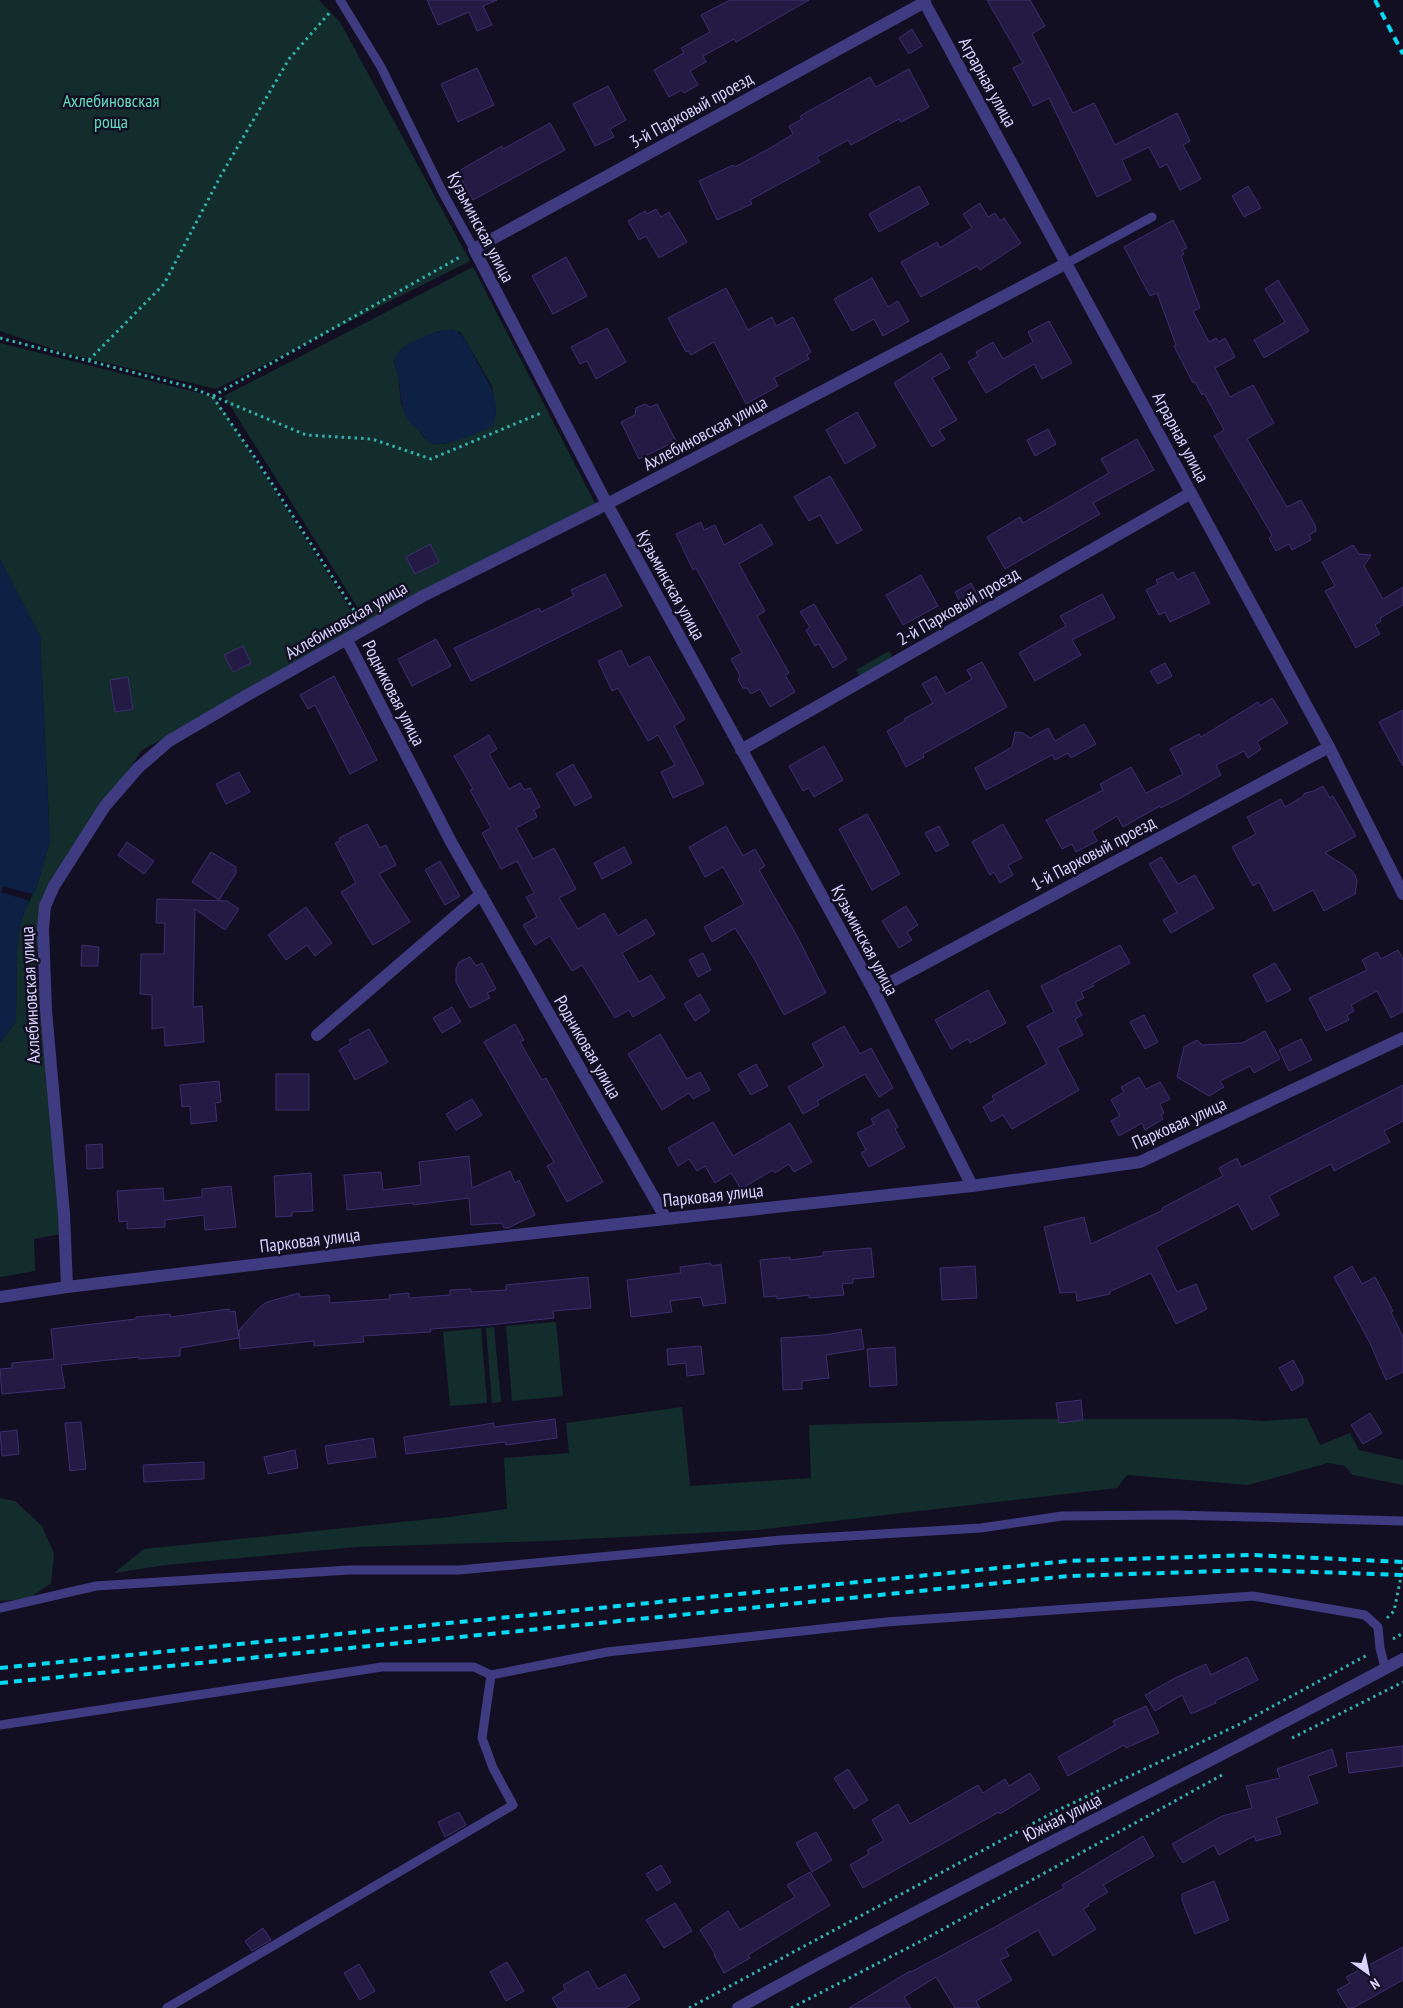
<svg xmlns="http://www.w3.org/2000/svg" width="1403" height="2008" font-family="'PT Sans Narrow',sans-serif">
  <style>
    .green { fill: #122d2c; fill-rule: evenodd }
    .water { fill: #0d2144 }
    .pier { fill: #130f23 }
    .building { fill: #241b44; stroke: #3c2e6f }
    .lines { fill: none; stroke-linecap: round; stroke-linejoin: round }
    .path { stroke: #32b2ac; stroke-width: 3; stroke-dasharray: 2.5 4; stroke-linecap: butt }
    .service { stroke: #3f3b81; stroke-width: 9 }
    .minor { stroke: #3f3b81; stroke-width: 12 }
    .tertiary { stroke: #3f3b81; stroke-width: 12 }
    .rail { stroke: #07daf5; stroke-width: 4; stroke-dasharray: 8 6; stroke-linecap: butt }
    .labels { text-anchor: middle; dominant-baseline: central; stroke-width: 5; stroke-linejoin: round; paint-order: stroke }
    .street-label { font-size: 18px; fill: #d8d2fe; stroke: #130f23 }
    .park-label { font-size: 18px; fill: #60dcbf; stroke: #130f23 }
  </style>
  <rect width="100%" height="100%" fill="#130f23"/>
  <!-- green -->
  <g class="green">
    <polygon points="0,0 319,0 340,22 470,261 216,389 61,352 0,331"/>
    <path d="M473 267 598 509 370 627 224 396ZM439 331 460 332 463 336 492 386 496 412 493 426 469 436 444 444 425 439 401 404 398 374 394 362 401 349ZM430 545 439 562 415 574 406 557Z"/>
    <path d="M0 343 215 397 364 631 142 750 57 875 38 939 35 981 44 993 61 1234 34 1239 35 1271 0 1277V1043L16 1021 17 951 20 926 25 910 36 889 50 841 40 636 0 559ZM242 646 251 663 233 672 225 656ZM110 680 133 709 115 712Z"/>
    <polygon points="889,651 892,656 889,660 860,676 856,670"/>
    <polygon points="556,1322 563,1396 512,1401 506,1326"/>
    <polygon points="494,1327 501,1402 492,1403 486,1328"/>
    <polygon points="481,1328 487,1403 450,1406 443,1332"/>
    <polygon points="682,1407 690,1486 811,1478 809,1425 1033,1419 1233,1419 1263,1421 1307,1418 1320,1445 1350,1433 1359,1450 1403,1460 1403,1485 1353,1475 1345,1466 1328,1463 1248,1485 1127,1475 1117,1488 757,1530 545,1541 356,1547 166,1565 114,1573 144,1549 449,1517 507,1509 504,1458 569,1453 566,1423"/>
    <polygon points="0,1498 15,1501 42,1526 54,1554 51,1583 28,1599 0,1601"/>
  </g>
  <!-- water -->
  <g class="water">
    <path d="M452 329C465 335 468 344 474 356 486 380 503 397 493 426 473 435 454 443 433 445 427 441 424 437 420 431 417 428 414 427 411 424 399 411 402 392 398 376 397 368 392 361 397 354 405 341 437 331 452 329Z"/>
    <polygon points="0,559 40,636 50,841 36,889 25,910 20,926 17,951 16,1021 0,1043"/>
  </g>
  <!-- pier -->
  <polygon class="pier" points="3,886 32,894 30,901 1,892"/>
  <!-- building -->
  <g class="building">
    <polygon points="427,0 497,0 483,6 492,25 477,31 469,12 438,25"/>
    <polygon points="730,0 809,0 736,42 734,39 703,56 706,62 690,71 698,85 684,93 682,90 669,97 654,70 684,53 681,48 710,32 701,15"/>
    <polygon points="987,0 1030,0 1045,26 1032,34 1073,113 1094,103 1115,145 1177,113 1190,141 1183,145 1201,179 1180,190 1167,164 1160,168 1149,147 1122,160 1131,180 1097,197 1049,98 1033,106 1013,68 1023,63"/>
    <polygon points="912,29 922,46 909,54 899,38"/>
    <polygon points="477,68 494,105 458,122 441,84"/>
    <polygon points="909,69 929,107 901,122 899,119 851,145 848,140 817,157 820,162 750,200 752,204 717,220 699,181 733,165 735,167 772,147 793,134 789,126 802,119 800,116 870,77 876,87"/>
    <polygon points="608,86 626,120 610,129 614,137 595,146 573,104"/>
    <polygon points="550,123 565,150 473,200 457,172 502,146 503,149"/>
    <polygon points="919,186 929,204 879,232 869,214"/>
    <polygon points="1248,186 1261,208 1244,217 1232,196"/>
    <polygon points="980,203 988,217 995,213 1000,221 1004,218 1021,243 980,270 977,266 921,297 901,262 937,242 940,248 972,228 963,214"/>
    <polygon points="656,209 661,217 669,212 687,242 659,258 646,236 639,240 628,221 645,211 647,214"/>
    <polygon points="1173,220 1187,248 1182,250 1184,254 1181,256 1200,308 1193,311 1209,342 1216,338 1219,342 1225,338 1235,357 1215,368 1230,397 1253,385 1274,423 1247,439 1287,507 1301,500 1315,525 1316,531 1309,535 1311,540 1292,550 1289,544 1276,551 1269,538 1272,535 1214,436 1224,430 1204,393 1202,395 1195,382 1193,383 1174,346 1176,345 1157,293 1150,296 1124,247"/>
    <polygon points="566,257 587,296 553,314 532,276"/>
    <polygon points="872,278 888,307 898,301 909,321 883,336 874,319 852,331 834,299"/>
    <polygon points="1278,280 1309,331 1264,358 1254,340 1285,322 1265,289"/>
    <polygon points="726,288 748,330 772,317 776,326 793,317 811,352 807,355 809,359 774,378 778,386 746,404 714,342 691,355 688,351 686,352 668,318"/>
    <polygon points="1049,321 1072,363 1042,379 1034,364 986,393 968,362 978,356 976,352 993,342 1003,359 1033,342 1028,332"/>
    <polygon points="607,328 626,362 596,379 587,361 580,364 571,347"/>
    <polygon points="941,353 950,368 932,378 957,420 939,430 945,439 932,447 894,383"/>
    <polygon points="645,404 650,407 657,404 676,441 639,459 621,422 635,415 636,408"/>
    <polygon points="857,412 876,446 845,464 826,430"/>
    <polygon points="1048,429 1056,444 1035,456 1027,440"/>
    <polygon points="1137,439 1154,470 1093,503 1100,514 1005,569 987,537 1020,517 1023,523 1109,473 1101,459"/>
    <polygon points="830,476 862,530 837,544 820,515 809,521 794,497"/>
    <polygon points="701,522 704,530 715,525 724,545 761,524 773,544 739,564 765,611 757,616 789,673 785,675 795,692 770,707 760,689 751,694 747,688 743,688 738,680 740,676 731,659 742,653 696,568 693,570 676,534"/>
    <polygon points="430,544 439,562 415,574 406,557"/>
    <polygon points="1353,545 1359,554 1371,555 1364,566 1383,599 1403,587 1403,605 1380,618 1381,621 1375,625 1380,634 1356,648 1325,591 1335,586 1322,562"/>
    <polygon points="1173,572 1177,580 1194,572 1210,603 1170,622 1165,612 1159,615 1146,590 1158,584 1156,580"/>
    <polygon points="605,574 622,606 471,681 454,648 539,608 541,612 574,596 571,590"/>
    <polygon points="921,575 938,606 903,625 886,595"/>
    <polygon points="971,583 981,602 965,611 955,592"/>
    <polygon points="1102,594 1115,618 1072,640 1081,655 1035,681 1019,653 1066,626 1060,616"/>
    <polygon points="814,604 847,659 833,668 819,644 815,646 806,630 810,627 800,612"/>
    <polygon points="436,639 451,666 412,686 398,659"/>
    <polygon points="243,646 251,663 233,672 224,655"/>
    <polygon points="621,650 629,667 649,656 685,719 674,726 704,784 673,798 661,772 675,765 658,735 648,741 618,688 612,691 598,661"/>
    <polygon points="982,662 1007,707 923,754 924,757 906,767 887,731 905,721 904,719 933,703 922,684 936,676 946,694 972,679 967,670"/>
    <polygon points="1165,663 1172,676 1158,684 1150,671"/>
    <polygon points="334,676 377,760 350,774 315,705 308,709 300,695"/>
    <polygon points="128,677 133,709 115,712 110,680"/>
    <polygon points="1272,698 1288,723 1257,742 1261,749 1248,758 1244,751 1216,765 1221,775 1186,795 1161,808 1160,806 1123,827 1117,816 1092,831 1097,841 1076,852 1072,844 1062,849 1046,820 1103,790 1100,784 1131,767 1146,793 1183,774 1170,749 1199,734 1201,737 1258,702 1260,706"/>
    <polygon points="1403,710 1403,766 1379,722"/>
    <polygon points="1084,724 1096,744 1071,758 1068,753 1055,760 1052,755 986,790 975,768 1012,747 1015,732 1023,733 1030,738 1048,728 1055,741"/>
    <polygon points="489,735 497,749 489,754 509,789 520,783 524,790 530,788 540,807 534,810 537,817 516,828 533,859 554,848 576,889 559,898 578,929 604,913 618,936 646,919 655,934 622,953 639,982 651,975 665,998 633,1017 629,1010 615,1018 582,965 572,971 550,936 535,945 523,925 537,917 526,897 534,893 517,861 501,869 482,833 491,828 470,790 473,789 454,756"/>
    <polygon points="824,746 843,780 814,797 809,788 803,791 789,766"/>
    <polygon points="573,764 592,797 575,806 556,774"/>
    <polygon points="239,772 250,792 226,804 216,784"/>
    <polygon points="1323,786 1330,798 1333,796 1356,836 1325,853 1351,870 1355,875 1357,881 1355,894 1324,911 1313,890 1274,911 1259,882 1253,886 1232,847 1256,834 1247,817 1281,799 1285,807 1302,797 1305,793 1314,791"/>
    <polygon points="867,814 900,874 872,890 839,829"/>
    <polygon points="367,824 380,848 386,845 396,865 379,874 410,922 373,945 341,892 356,883 335,843 340,841 339,838"/>
    <polygon points="1003,824 1022,858 1008,865 1013,875 1000,883 994,872 990,875 972,842"/>
    <polygon points="726,826 743,856 755,849 765,866 759,870 797,936 826,993 784,1015 755,960 735,928 712,942 704,927 744,904 723,867 705,877 689,847"/>
    <polygon points="939,826 949,845 936,852 925,833"/>
    <polygon points="127,842 154,861 144,874 118,855"/>
    <polygon points="624,847 632,863 602,879 594,863"/>
    <polygon points="211,852 236,867 236,873 219,900 192,882"/>
    <polygon points="1161,857 1178,884 1195,875 1214,908 1171,933 1163,920 1177,912 1149,864"/>
    <polygon points="440,861 460,896 445,905 425,870"/>
    <polygon points="157,899 227,901 239,909 225,930 195,909 193,1007 202,1006 204,1042 165,1046 164,1027 152,1029 152,995 140,994 141,954 164,954 165,923 156,923"/>
    <polygon points="906,906 918,925 907,932 912,940 899,948 882,921"/>
    <polygon points="306,907 332,943 315,956 307,945 286,960 268,935"/>
    <polygon points="82,945 99,947 98,966 81,966"/>
    <polygon points="1120,945 1130,963 1092,984 1094,986 1081,992 1084,998 1075,1002 1082,1015 1075,1019 1083,1035 1057,1048 1079,1090 1012,1129 1003,1115 991,1122 983,1107 994,1100 992,1096 1047,1064 1027,1026 1054,1012 1041,986"/>
    <polygon points="1398,950 1403,959 1403,1011 1391,1018 1377,991 1351,1005 1354,1011 1347,1015 1349,1020 1326,1031 1309,998 1367,970 1362,960 1377,952 1381,959"/>
    <polygon points="703,953 711,970 698,977 689,960"/>
    <polygon points="470,957 476,966 482,963 496,989 487,993 490,998 470,1008 456,982 456,969 459,962"/>
    <polygon points="1275,963 1291,990 1267,1002 1253,975"/>
    <polygon points="988,990 1006,1023 970,1043 968,1039 951,1049 935,1020"/>
    <polygon points="700,994 710,1011 695,1021 684,1004"/>
    <polygon points="452,1007 461,1022 442,1033 433,1018"/>
    <polygon points="1144,1015 1158,1042 1145,1049 1130,1022"/>
    <polygon points="515,1024 524,1040 520,1042 542,1080 546,1078 603,1182 567,1202 547,1166 554,1162 484,1042"/>
    <polygon points="844,1026 860,1054 871,1048 893,1088 879,1097 865,1074 817,1101 819,1105 803,1114 788,1087 824,1066 812,1044"/>
    <polygon points="369,1029 388,1062 355,1080 339,1050 351,1043 349,1040"/>
    <polygon points="1265,1031 1280,1059 1254,1073 1250,1066 1220,1081 1224,1087 1209,1096 1177,1077 1184,1047 1197,1040 1202,1045 1242,1043"/>
    <polygon points="660,1034 687,1079 700,1072 710,1090 693,1099 689,1093 662,1110 628,1054"/>
    <polygon points="1301,1039 1312,1060 1289,1071 1279,1050"/>
    <polygon points="756,1064 768,1086 751,1095 738,1074"/>
    <rect x="276" y="1074" width="33" height="36"/>
    <polygon points="1139,1077 1146,1089 1160,1082 1170,1099 1160,1104 1164,1113 1161,1115 1163,1119 1145,1130 1142,1123 1119,1136 1111,1121 1120,1116 1111,1100 1124,1092 1121,1087"/>
    <polygon points="219,1081 221,1102 215,1103 217,1121 191,1124 190,1106 182,1107 180,1085"/>
    <polygon points="1403,1085 1403,1121 1384,1131 1390,1142 1334,1171 1331,1164 1269,1196 1279,1215 1252,1230 1238,1204 1156,1247 1177,1292 1196,1284 1207,1309 1176,1324 1151,1273 1109,1292 1110,1294 1077,1301 1076,1292 1060,1293 1044,1227 1084,1217 1091,1244 1163,1210 1162,1208 1223,1176 1219,1168 1237,1158 1241,1167 1252,1162"/>
    <polygon points="472,1099 482,1115 456,1130 446,1114"/>
    <polygon points="888,1109 898,1127 895,1129 905,1147 869,1167 861,1153 866,1150 857,1133 874,1124 871,1119"/>
    <polygon points="713,1122 733,1156 790,1123 812,1162 794,1172 789,1164 775,1173 773,1170 741,1189 731,1173 715,1183 705,1166 697,1171 689,1159 678,1166 668,1148"/>
    <polygon points="102,1144 103,1168 87,1169 86,1145"/>
    <polygon points="469,1156 472,1188 510,1171 515,1183 519,1180 535,1215 508,1228 504,1228 502,1223 471,1225 469,1198 413,1205 413,1203 347,1210 344,1175 381,1172 383,1190 421,1185 419,1162"/>
    <polygon points="311,1173 313,1211 292,1212 292,1216 276,1217 274,1176"/>
    <polygon points="231,1186 236,1227 205,1230 204,1215 165,1220 165,1227 127,1229 127,1221 119,1222 117,1191 163,1188 164,1201 202,1197 202,1189"/>
    <polygon points="871,1248 874,1277 853,1279 853,1283 842,1284 844,1295 809,1298 809,1295 777,1299 777,1296 764,1297 760,1260 790,1257 790,1260 823,1256 823,1252"/>
    <polygon points="710,1263 713,1266 721,1264 726,1303 703,1306 701,1297 670,1301 672,1312 631,1317 627,1280 681,1273 680,1267"/>
    <polygon points="975,1266 977,1298 942,1300 940,1268"/>
    <polygon points="1352,1266 1362,1284 1375,1277 1393,1311 1391,1312 1403,1337 1403,1372 1386,1380 1370,1343 1334,1277"/>
    <polygon points="588,1277 591,1308 553,1311 554,1318 489,1325 430,1329 431,1332 363,1336 364,1342 314,1346 314,1341 240,1349 239,1330 261,1306 267,1302 299,1293 300,1297 329,1295 330,1303 390,1299 389,1295 409,1293 409,1298 450,1295 450,1290 471,1289 471,1292 506,1290 506,1285"/>
    <polygon points="229,1309 230,1312 235,1311 239,1338 180,1348 180,1356 139,1359 139,1357 61,1365 65,1388 2,1394 0,1369 12,1368 12,1363 54,1359 51,1329 136,1319 136,1317 170,1314 170,1317"/>
    <polygon points="861,1329 864,1349 826,1355 829,1378 802,1381 802,1389 783,1390 781,1338 824,1335"/>
    <polygon points="701,1346 704,1374 687,1376 686,1363 668,1365 667,1349"/>
    <polygon points="895,1347 897,1385 870,1387 867,1349"/>
    <polygon points="1293,1360 1303,1378 1303,1384 1292,1391 1279,1368"/>
    <polygon points="1081,1400 1083,1420 1059,1423 1056,1403"/>
    <polygon points="1370,1413 1382,1433 1363,1444 1351,1425"/>
    <polygon points="555,1419 557,1438 506,1445 505,1442 406,1454 404,1437 494,1423 494,1427"/>
    <polygon points="81,1422 86,1469 70,1471 65,1423"/>
    <polygon points="17,1430 19,1454 2,1456 0,1432"/>
    <polygon points="373,1438 376,1457 328,1464 325,1446"/>
    <polygon points="295,1450 298,1468 268,1474 264,1457"/>
    <polygon points="204,1462 204,1479 144,1482 143,1465"/>
    <polygon points="1247,1657 1258,1680 1215,1701 1216,1703 1191,1714 1182,1695 1155,1711 1145,1695 1175,1678 1206,1664 1211,1675"/>
    <polygon points="1146,1706 1159,1733 1126,1748 1124,1745 1068,1776 1058,1757 1115,1725 1113,1721"/>
    <polygon points="1403,1746 1403,1766 1349,1773 1346,1753"/>
    <polygon points="1332,1749 1337,1766 1308,1776 1318,1803 1276,1818 1281,1834 1256,1841 1254,1836 1219,1855 1214,1845 1183,1863 1172,1844 1222,1816 1252,1808 1246,1786 1280,1778 1277,1769"/>
    <polygon points="848,1769 868,1800 854,1809 834,1778"/>
    <polygon points="1030,1773 1040,1789 1000,1814 999,1812 863,1888 850,1865 869,1854 867,1850 884,1841 872,1820 898,1804 910,1824 978,1785 983,1793 1005,1779 1009,1786"/>
    <polygon points="459,1812 466,1825 445,1837 438,1822"/>
    <polygon points="816,1832 832,1860 812,1872 796,1843"/>
    <polygon points="1143,1836 1154,1856 1103,1885 1108,1892 1088,1904 1089,1906 1083,1909 1096,1929 1053,1956 1038,1930 1005,1949 1009,1956 1000,1960 1012,1980 976,2001 980,2008 955,2008 936,1977 904,1997 911,2008 849,2008 910,1971 911,1972 993,1928 1064,1888 1062,1885"/>
    <polygon points="661,1865 671,1882 657,1891 646,1874"/>
    <polygon points="810,1872 830,1905 748,1955 750,1958 724,1973 714,1955 715,1954 700,1930 728,1911 740,1930 795,1897 787,1885"/>
    <polygon points="1214,1881 1229,1920 1195,1934 1182,1900 1182,1894"/>
    <polygon points="675,1903 692,1931 664,1948 646,1920"/>
    <polygon points="263,1928 271,1940 252,1951 245,1941"/>
    <polygon points="1403,1947 1403,1980 1353,2008 1348,2008 1337,1990 1350,1983 1346,1977"/>
    <polygon points="507,1962 524,1991 506,2001 490,1972"/>
    <polygon points="359,1964 375,1991 360,2000 344,1973"/>
    <polygon points="588,1971 598,1989 625,1974 640,1999 625,2008 558,2008 552,1998 565,1990 563,1985"/>
  </g>
  <g class="lines">
    <!-- path -->
    <g class="path">
      <polyline points="0,338 190,387 212,396 256,459 357,615"/>
      <polyline points="89,360 164,284 220,177 289,59 331,11"/>
      <polyline points="213,396 306,435 372,439 431,459 541,413"/>
      <polyline points="213,396 460,257"/>
      <polyline points="1387,1618 1394,1611 1403,1567"/>
      <polyline points="1393,1639 1403,1633"/>
      <polyline points="1292,1738 1403,1682"/>
      <polyline points="689,2008 1058,1810 1242,1723 1369,1654"/>
      <polyline points="791,2008 925,1939 1222,1775"/>
    </g>
    <!-- service -->
    <g class="service">
      <polyline points="340,0 381,67 442,191 474,249"/>
      <polyline points="1067,263 1152,217"/>
      <polyline points="0,1608 96,1586 349,1570 459,1570 782,1540 981,1528 1062,1516 1172,1515 1403,1521"/>
      <polyline points="0,1725 382,1667 474,1667 491,1675"/>
      <polyline points="167,2008 513,1805 493,1768 482,1738 491,1675 607,1652 886,1622 1253,1596 1365,1615 1378,1627 1380,1648 1385,1668"/>
    </g>
    <!-- minor -->
    <g class="minor">
      <polyline points="923,0 1329,747 1403,894"/>
      <polyline points="925,2 474,249 607,504 874,991 972,1186"/>
      <polyline points="347,640 451,842 665,1217"/>
      <polyline points="741,750 1191,493"/>
      <polyline points="874,991 1329,747"/>
      <polyline points="317,1035 481,894"/>
      <polyline points="67,1287 64,1214 46,1010 43,929 45,906 54,886 105,806 138,768 169,741 244,697 423,596 607,504 1067,263"/>
      <polyline points="0,1297 67,1287 377,1250 972,1186 1140,1162 1403,1038"/>
    </g>
    <!-- tertiary -->
    <path class="tertiary" d="M738 2008C957 1886 1183 1778 1403 1659"/>
    <!-- rail -->
    <g class="rail">
      <polyline points="1375,0 1403,54"/>
      <polyline points="0,1668 1068,1561 1252,1555 1403,1562"/>
      <polyline points="0,1683 1069,1576 1255,1570 1403,1575"/>
    </g>
  </g>
  <g class="labels">
    <!-- street labels -->
    <g class="street-label">
      <text transform="translate(988 82) rotate(61)">Аграрная улица</text>
      <text transform="translate(691 110) rotate(-29)">3-й Парковый проезд</text>
      <text transform="translate(481 227) rotate(62)">Кузьминская улица</text>
      <text transform="translate(705 433) rotate(-28)">Ахлебиновская улица</text>
      <text transform="translate(1181 437) rotate(62)">Аграрная улица</text>
      <text transform="translate(671 585) rotate(61)">Кузьминская улица</text>
      <text transform="translate(958 606) rotate(-30)">2-й Парковый проезд</text>
      <text transform="translate(346 620) rotate(-30)">Ахлебиновская улица</text>
      <text transform="translate(394 693) rotate(63)">Родниковая улица</text>
      <text transform="translate(1093 853) rotate(-28)">1-й Парковый проезд</text>
      <text transform="translate(865 940) rotate(62)">Кузьминская улица</text>
      <text transform="translate(30 995) rotate(-93)">Ахлебиновская улица</text>
      <text transform="translate(588 1047) rotate(60)">Родниковая улица</text>
      <text transform="translate(1179 1123) rotate(-24)">Парковая улица</text>
      <text transform="translate(713 1195) rotate(-6)">Парковая улица</text>
      <text transform="translate(310 1240) rotate(-7)">Парковая улица</text>
      <text transform="translate(1062 1817) rotate(-27)">Южная улица</text>
    </g>
    <!-- park labels -->
    <g class="park-label">
      <text x="111" y="100">Ахлебиновская<tspan x="111" dy="21">роща</tspan></text>
    </g>
  </g>
  <!-- north arrow -->
  <g transform="translate(1368 1973) rotate(147)" stroke="#130f23" stroke-width="4" paint-order="stroke">
  <path d="M0-4L9 19L0 12L-9 19Z" fill="#d8d2fe"/>
  <text y="-8" font-size="14" font-weight="bold" text-anchor="middle" fill="#d8d2fe">N</text>
  </g>
</svg>
